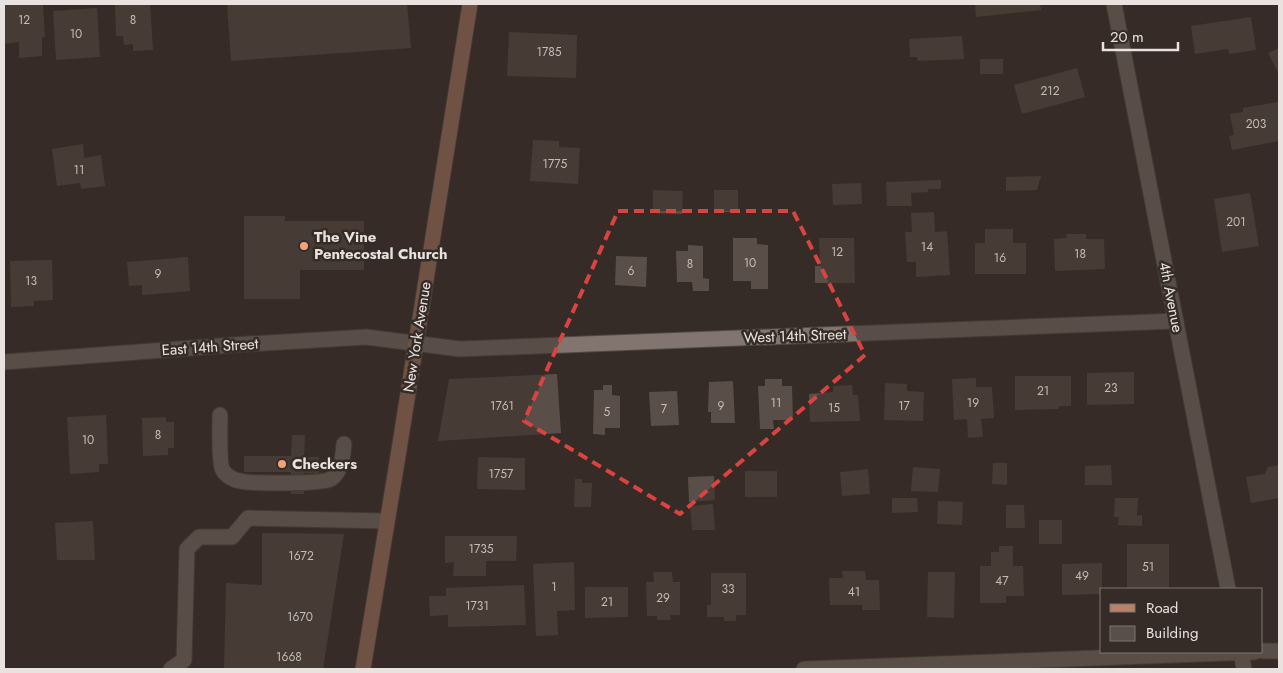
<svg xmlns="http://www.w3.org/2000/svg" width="1283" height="673" font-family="Jost,sans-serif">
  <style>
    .building { fill: #594e48 }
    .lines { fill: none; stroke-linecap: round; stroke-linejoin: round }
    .minor-casing { stroke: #524a45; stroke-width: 17 }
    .major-casing { stroke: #524a45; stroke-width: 17 }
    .minor { stroke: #827570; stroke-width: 15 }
    .major { stroke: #b78268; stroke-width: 15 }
    .marked { fill: none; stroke: #d94443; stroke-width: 4; stroke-dasharray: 10 6; stroke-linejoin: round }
    .poi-dot { fill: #f1a27b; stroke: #362c27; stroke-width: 2 }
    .labels { text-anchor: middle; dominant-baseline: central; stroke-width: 5; stroke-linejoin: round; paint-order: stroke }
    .number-label { font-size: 12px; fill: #c5bdb8 }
    .poi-label { font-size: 15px; font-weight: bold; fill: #e9e2de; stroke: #362c27; text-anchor: start }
    .street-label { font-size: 15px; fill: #e9e2de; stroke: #362c27 }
  </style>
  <rect width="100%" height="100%" fill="#362c27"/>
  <!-- building -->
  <g class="building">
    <polygon points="4,4 43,4 45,37 42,37 42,56 19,58 19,42 4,44"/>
    <polygon points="115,4 150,4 153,50 133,51 133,44 124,45 123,36 116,36"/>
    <polygon points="227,4 407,4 411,48 231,61"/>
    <polygon points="975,4 1040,4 1041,10 976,17"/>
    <polygon points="97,8 100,57 56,60 53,11"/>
    <polygon points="1251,17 1256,50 1229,54 1228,49 1195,54 1191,26"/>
    <polygon points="509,32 577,35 576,78 507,76"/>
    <polygon points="962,36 964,59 918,61 917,57 910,57 909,39"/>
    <polygon points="1279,48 1279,74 1268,53"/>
    <rect x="980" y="59" width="23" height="15"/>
    <polygon points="1077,68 1085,97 1022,114 1014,85"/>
    <polygon points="1278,102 1279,141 1232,150 1229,136 1234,135 1230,114 1243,112 1243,108"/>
    <polygon points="533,140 559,141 559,147 580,148 578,184 530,181"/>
    <polygon points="83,144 84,158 101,155 105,186 81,189 80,183 57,186 52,149"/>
    <polygon points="1041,176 1037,190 1006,191 1006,177"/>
    <polygon points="941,180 941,189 928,189 928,192 911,193 912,206 887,206 886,182"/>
    <polygon points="861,183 862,204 833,205 832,184"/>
    <polygon points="653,190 683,191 682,214 653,213"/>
    <rect x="714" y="190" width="24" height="22"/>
    <polygon points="1250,193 1259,246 1222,252 1214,199"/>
    <polygon points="934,212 935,232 947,231 950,275 916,277 916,262 907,262 905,232 912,232 911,213"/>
    <polygon points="244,216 285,216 285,221 364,221 364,270 300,270 300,299 244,299"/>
    <polygon points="985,229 1013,229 1013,243 1026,243 1026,274 975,274 975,243 985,243"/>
    <polygon points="1066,234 1086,234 1086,239 1104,239 1105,269 1055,271 1054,239 1067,238"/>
    <polygon points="733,238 757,238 757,244 768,245 768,289 751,289 751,281 733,281"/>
    <polygon points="819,238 854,238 855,283 815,283 815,266 820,266"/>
    <polygon points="688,245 703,246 703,278 709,279 709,291 693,291 692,282 677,282 676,251 688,251"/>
    <polygon points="616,256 647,257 646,287 615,285"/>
    <polygon points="188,257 190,291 142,295 142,285 129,286 127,262"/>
    <polygon points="52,260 53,300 34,301 34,306 11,307 10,261"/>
    <polygon points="1134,372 1134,404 1087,405 1087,373"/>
    <polygon points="557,374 561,433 438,441 449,379"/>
    <polygon points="1015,376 1071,376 1071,406 1059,406 1059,409 1015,410"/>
    <polygon points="976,378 976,387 992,387 994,418 981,419 983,437 968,438 967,419 954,420 952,379"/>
    <polygon points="765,379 782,379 782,386 792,386 793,420 773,420 774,429 760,429 758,386 765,386"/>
    <polygon points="733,381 735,423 711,423 711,412 708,412 709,382"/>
    <polygon points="885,383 907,384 907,391 924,392 923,421 884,420"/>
    <polygon points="603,385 612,385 612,395 620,396 620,428 605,428 605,435 593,434 594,390 603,390"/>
    <polygon points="852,385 853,395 858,395 860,421 810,422 809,394 833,392 833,386"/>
    <polygon points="677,391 679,425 651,426 649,392"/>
    <polygon points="106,415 108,464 99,464 99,472 70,474 67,417"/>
    <polygon points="166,417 166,422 174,422 174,448 168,448 168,455 143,456 142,418"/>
    <polygon points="292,435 305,435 304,457 319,457 319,473 304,473 304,494 291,494 291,472 244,472 244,456 291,456"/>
    <polygon points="478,457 525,458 525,490 477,489"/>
    <polygon points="993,463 1007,463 1007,485 992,484"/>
    <polygon points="1111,465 1112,485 1085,485 1085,466"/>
    <polygon points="1279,465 1279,498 1251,503 1246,477 1265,474 1268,467"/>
    <polygon points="913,467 940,469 938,492 911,491"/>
    <polygon points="868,469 870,494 842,496 840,472"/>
    <rect x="745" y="471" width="32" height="26"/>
    <polygon points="714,476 715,500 689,502 688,477"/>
    <polygon points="575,479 582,479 582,483 592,483 591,507 574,507"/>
    <polygon points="892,498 917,498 918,512 892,513"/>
    <polygon points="1115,498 1138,498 1137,516 1142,515 1142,526 1118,525 1119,517 1114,517"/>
    <polygon points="938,501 963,502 962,525 937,524"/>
    <polygon points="713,504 715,530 692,530 690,506"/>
    <polygon points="1006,505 1024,505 1025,528 1006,528"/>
    <rect x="1039" y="520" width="23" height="24"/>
    <polygon points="93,521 95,560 57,560 55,523"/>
    <polygon points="262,533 344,534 323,669 224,669 226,583 262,585"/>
    <polygon points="445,536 517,536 516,561 486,561 486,576 453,576 454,562 445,563"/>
    <rect x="1127" y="544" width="42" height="45"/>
    <polygon points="999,546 1013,546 1013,566 1023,566 1024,596 1006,596 1006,603 980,603 980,566 991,566 991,552 999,552"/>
    <polygon points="574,562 575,610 557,611 558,635 536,636 533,564"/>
    <polygon points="1102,563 1102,594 1062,595 1062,564"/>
    <polygon points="842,571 865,571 866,580 879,580 880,610 862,610 862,605 830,605 829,578 843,578"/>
    <polygon points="653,572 672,572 673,582 680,582 680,615 670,615 671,620 657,620 657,616 647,616 646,582 654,582"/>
    <polygon points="928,572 955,572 954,618 927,617"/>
    <polygon points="711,573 746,573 746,615 736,615 736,621 724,621 724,617 707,617 707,605 711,605"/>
    <polygon points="524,585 526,625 448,627 448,615 430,616 429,596 446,596 446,588"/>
    <polygon points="585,587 628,587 628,617 585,618"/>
  </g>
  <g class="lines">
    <defs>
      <g id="minor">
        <polyline points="1114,4 1228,589"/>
        <polyline points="4,362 232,345 366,337 460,349 1176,321"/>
        <path d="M220 415C220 425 219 461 222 468 224 475 233 480 240 481 252 484 323 484 331 479 342 471 343 455 344 444"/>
        <polyline points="1262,651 1279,651"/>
        <polyline points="1241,652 1244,669"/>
        <polyline points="171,669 184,660 187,549 199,537 232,537 248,518 387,521"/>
        <polyline points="804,669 1255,652"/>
      </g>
      <polyline id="major" points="363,669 399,450 470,4"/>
    </defs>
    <!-- minor casing -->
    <use href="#minor" class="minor-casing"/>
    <!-- major casing -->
    <use href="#major" class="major-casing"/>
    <!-- minor -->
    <use href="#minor" class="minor"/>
    <!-- major -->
    <use href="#major" class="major"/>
  </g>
  <!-- marked area -->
  <path d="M0 0H1283V673H0ZM618 211H793L865 355 680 514 524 421Z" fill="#362c27" fill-opacity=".55" fill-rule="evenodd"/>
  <path class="marked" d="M618 211H793L865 355 680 514 524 421Z"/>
  <!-- markers -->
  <g class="poi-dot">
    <circle cx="304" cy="246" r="5"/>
    <circle cx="282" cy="464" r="5"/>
  </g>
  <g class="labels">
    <!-- number labels -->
    <g class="number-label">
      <text x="24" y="20">12</text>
      <text x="133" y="20">8</text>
      <text x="76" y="34">10</text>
      <text x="549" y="52">1785</text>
      <text x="1050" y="91">212</text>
      <text x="1256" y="124">203</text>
      <text x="555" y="164">1775</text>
      <text x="79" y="170">11</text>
      <text x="1236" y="222">201</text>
      <text x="927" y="247">14</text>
      <text x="837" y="252">12</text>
      <text x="1080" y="254">18</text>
      <text x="1000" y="258">16</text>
      <text x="750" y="263">10</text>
      <text x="690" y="264">8</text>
      <text x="631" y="271">6</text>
      <text x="158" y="274">9</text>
      <text x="31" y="281">13</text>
      <text x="1111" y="388">23</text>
      <text x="1043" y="391">21</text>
      <text x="776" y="403">11</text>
      <text x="973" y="403">19</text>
      <text x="502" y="406">1761</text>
      <text x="721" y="406">9</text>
      <text x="904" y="406">17</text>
      <text x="834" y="408">15</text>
      <text x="664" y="409">7</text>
      <text x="607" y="412">5</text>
      <text x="158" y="435">8</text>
      <text x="88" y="440">10</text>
      <text x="501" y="474">1757</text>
      <text x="481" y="549">1735</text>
      <text x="301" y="556">1672</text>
      <text x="1148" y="567">51</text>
      <text x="1082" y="576">49</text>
      <text x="1002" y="581">47</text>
      <text x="554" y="587">1</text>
      <text x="728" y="589">33</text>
      <text x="854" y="592">41</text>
      <text x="663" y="598">29</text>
      <text x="607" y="602">21</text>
      <text x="477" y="606">1731</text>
      <text x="300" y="617">1670</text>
      <text x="289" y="657">1668</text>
    </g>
    <!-- poi labels -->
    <g class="poi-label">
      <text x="314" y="237">The Vine<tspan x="314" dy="17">Pentecostal Church</tspan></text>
      <text x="292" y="464">Checkers</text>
    </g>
    <!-- street labels -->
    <g class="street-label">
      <text transform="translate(1171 297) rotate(79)">4th Avenue</text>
      <text transform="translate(795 336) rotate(-2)">West 14th Street</text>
      <text transform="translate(417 337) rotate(-81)">New York Avenue</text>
      <text transform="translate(210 347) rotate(-4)">East 14th Street</text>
    </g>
  </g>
  <!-- border -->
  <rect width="1283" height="673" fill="none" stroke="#e9e2de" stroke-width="10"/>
  <!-- legend -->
  <rect x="1100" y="588" width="162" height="65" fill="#362c27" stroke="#7e7570"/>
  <rect x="1110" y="604" width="25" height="8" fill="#b78268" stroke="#7e7570"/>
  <text x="1146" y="613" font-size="15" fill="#e9e2de">Road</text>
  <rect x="1110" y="626" width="25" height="15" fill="#594e48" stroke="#7e7570"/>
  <text x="1146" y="638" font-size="15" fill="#e9e2de">Building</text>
  <!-- scale -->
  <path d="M1103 42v8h75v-8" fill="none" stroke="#e9e2de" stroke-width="2.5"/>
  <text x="1110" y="42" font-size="15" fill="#e9e2de" stroke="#362c27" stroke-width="4" paint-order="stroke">20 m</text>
</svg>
